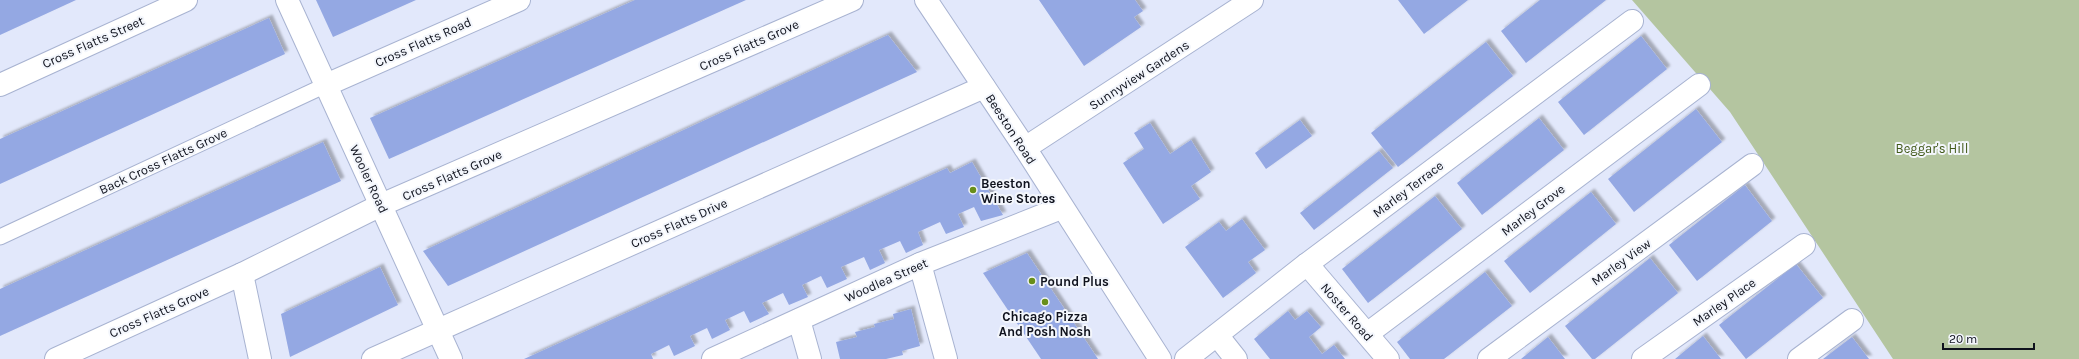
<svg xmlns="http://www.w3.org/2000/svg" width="2079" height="359" font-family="Karla,sans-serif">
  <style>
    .green { fill: #b4c5a0 }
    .building { fill: #94a8e3; filter: url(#shadow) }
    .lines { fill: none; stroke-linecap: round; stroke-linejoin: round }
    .service-casing { stroke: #a8b3d1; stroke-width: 17 }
    .minor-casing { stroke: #a8b3d1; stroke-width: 24 }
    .tertiary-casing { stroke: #a8b3d1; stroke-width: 24 }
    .service { stroke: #fff; stroke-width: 15 }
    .minor { stroke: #fff; stroke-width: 22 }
    .tertiary { stroke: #fff; stroke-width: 22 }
    .poi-dot { fill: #688e1a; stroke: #f3f6fc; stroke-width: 1.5 }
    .labels { text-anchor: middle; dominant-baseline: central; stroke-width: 4; stroke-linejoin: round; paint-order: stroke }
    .street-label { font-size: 13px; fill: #0f121d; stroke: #f3f6fc }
    .park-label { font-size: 13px; fill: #415918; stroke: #f3f6fc }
    .poi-label { font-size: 13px; font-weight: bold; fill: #0f121d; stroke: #f3f6fc; text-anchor: start }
  </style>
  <defs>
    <filter id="shadow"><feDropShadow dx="3.5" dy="-3.5" stdDeviation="1" flood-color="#0004"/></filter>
  </defs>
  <rect width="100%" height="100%" fill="#e2e8fb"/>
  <!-- green -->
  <polygon class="green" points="1632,0 2079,0 2079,359 1893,359 1730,112"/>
  <!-- building -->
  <g class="building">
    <polygon points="0,0 76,0 0,35"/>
    <polygon points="316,0 416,0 333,37"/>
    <polygon points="635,0 746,0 389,159 370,118"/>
    <polygon points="1039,0 1135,0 1143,11 1134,17 1141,27 1084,66"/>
    <polygon points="1398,0 1468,0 1424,34"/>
    <polygon points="1540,0 1606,0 1526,63 1501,31"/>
    <polygon points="269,18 285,54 0,184 0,139"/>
    <polygon points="888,35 917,72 448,286 423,251"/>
    <polygon points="1641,36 1667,69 1584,135 1558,102"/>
    <polygon points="1486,42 1513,76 1398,167 1371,133"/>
    <polygon points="1696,109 1722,142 1634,212 1608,179"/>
    <polygon points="1539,118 1564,150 1482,215 1457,183"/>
    <polygon points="1300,120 1312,136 1266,169 1255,153"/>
    <polygon points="1150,123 1170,154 1191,140 1211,172 1191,186 1200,199 1163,224 1123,163 1144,149 1134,133"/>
    <polygon points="323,142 341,181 0,336 0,289"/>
    <polygon points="1379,151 1393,168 1314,230 1300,213"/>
    <polygon points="972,162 1003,215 981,221 974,207 958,214 964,227 946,234 940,222 918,232 923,245 906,253 900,241 879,250 885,263 870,270 864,257 841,267 847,279 827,288 821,276 802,285 808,297 789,305 783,293 762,303 769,314 750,323 744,311 725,320 730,330 712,339 707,328 690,336 695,346 674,356 669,345 651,354 653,359 524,359 947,168 950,173"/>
    <polygon points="1745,185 1772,221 1697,281 1669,245"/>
    <polygon points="1591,192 1616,224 1530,293 1504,261"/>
    <polygon points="1435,196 1462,229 1368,303 1342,269"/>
    <polygon points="1242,219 1265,250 1248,262 1256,273 1223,298 1185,247 1219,222 1226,231"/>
    <polygon points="1027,253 1098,359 1041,359 983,273"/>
    <polygon points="1650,258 1678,293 1595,359 1592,359 1565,326"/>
    <polygon points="1796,264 1823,298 1746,359 1719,325"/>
    <polygon points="380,267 398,305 290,357 281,314"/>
    <polygon points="1485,272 1512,306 1444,359 1410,359 1397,342"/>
    <polygon points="911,309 920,346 902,351 903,355 886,359 840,359 836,342 857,337 855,332 875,327 874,324 894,319 893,314"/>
    <polygon points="1288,311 1295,320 1307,311 1321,327 1309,337 1316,346 1322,354 1334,345 1345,359 1270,359 1254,339"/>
    <polygon points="1703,336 1721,359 1675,359"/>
    <polygon points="1548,337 1565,359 1521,359"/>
    <polygon points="1852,337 1869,359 1823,359"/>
  </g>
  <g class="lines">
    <defs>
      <polyline id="service" points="0,237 326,85"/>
      <g id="minor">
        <polyline points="287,0 451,359"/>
        <polyline points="0,85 186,0"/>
        <polyline points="326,85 519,0"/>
        <polyline points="1025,148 1252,0"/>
        <polyline points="920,264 946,359"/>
        <polyline points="1307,264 1388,359"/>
        <polyline points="242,274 260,359"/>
        <polyline points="799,320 810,359"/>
        <polyline points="1367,334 1699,85"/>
        <polyline points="1217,335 1236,359"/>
        <polyline points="56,359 242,274 381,205 852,0"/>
        <polyline points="373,359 984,87"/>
        <polyline points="713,359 920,264 1061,208"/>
        <polyline points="1186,359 1307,264 1632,21"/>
        <polyline points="1489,359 1752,165"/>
        <polyline points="1643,359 1804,245"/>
        <polyline points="1799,359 1852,320"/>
      </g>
      <polyline id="tertiary" points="926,0 1025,148 1160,359"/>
    </defs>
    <!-- service casing -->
    <use href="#service" class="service-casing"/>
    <!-- minor casing -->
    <use href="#minor" class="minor-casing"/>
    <!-- tertiary casing -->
    <use href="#tertiary" class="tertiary-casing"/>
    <!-- service -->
    <use href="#service" class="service"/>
    <!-- minor -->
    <use href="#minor" class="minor"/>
    <!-- tertiary -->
    <use href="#tertiary" class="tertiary"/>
  </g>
  <!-- markers -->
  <g class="poi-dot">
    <circle cx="973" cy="190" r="4"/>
    <circle cx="1032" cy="281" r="4"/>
    <circle cx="1045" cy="302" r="4"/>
  </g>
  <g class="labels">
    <!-- street labels -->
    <g class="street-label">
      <text transform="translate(93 42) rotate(-24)">Cross Flatts Street</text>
      <text transform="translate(423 42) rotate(-24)">Cross Flatts Road</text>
      <text transform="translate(749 45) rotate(-24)">Cross Flatts Grove</text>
      <text transform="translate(1139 75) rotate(-33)">Sunnyview Gardens</text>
      <text transform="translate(1011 129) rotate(57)">Beeston Road</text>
      <text transform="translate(163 161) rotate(-25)">Back Cross Flatts Grove</text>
      <text transform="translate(452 175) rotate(-24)">Cross Flatts Grove</text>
      <text transform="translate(369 179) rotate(65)">Wooler Road</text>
      <text transform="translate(1408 189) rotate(-37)">Marley Terrace</text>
      <text transform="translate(1533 210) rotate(-37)">Marley Grove</text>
      <text transform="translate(679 223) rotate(-24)">Cross Flatts Drive</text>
      <text transform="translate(1621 262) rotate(-36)">Marley View</text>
      <text transform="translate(886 280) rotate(-24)">Woodlea Street</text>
      <text transform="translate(1724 302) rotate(-35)">Marley Place</text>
      <text transform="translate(159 312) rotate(-24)">Cross Flatts Grove</text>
      <text transform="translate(1347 312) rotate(49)">Noster Road</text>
    </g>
    <!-- park labels -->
    <g class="park-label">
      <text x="1932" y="148">Beggar's Hill</text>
    </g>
    <!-- poi labels -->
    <g class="poi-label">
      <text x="981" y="183">Beeston<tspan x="981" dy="15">Wine Stores</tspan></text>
      <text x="1040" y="281">Pound Plus</text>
      <text x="1045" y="316" text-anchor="middle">Chicago Pizza<tspan x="1045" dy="15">And Posh Nosh</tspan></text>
    </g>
  </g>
  <!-- scale -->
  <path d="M1943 343v6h91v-6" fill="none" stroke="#0f121d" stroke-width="2"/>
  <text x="1949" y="343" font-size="12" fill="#0f121d" stroke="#f3f6fc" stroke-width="3" paint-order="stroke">20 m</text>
</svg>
